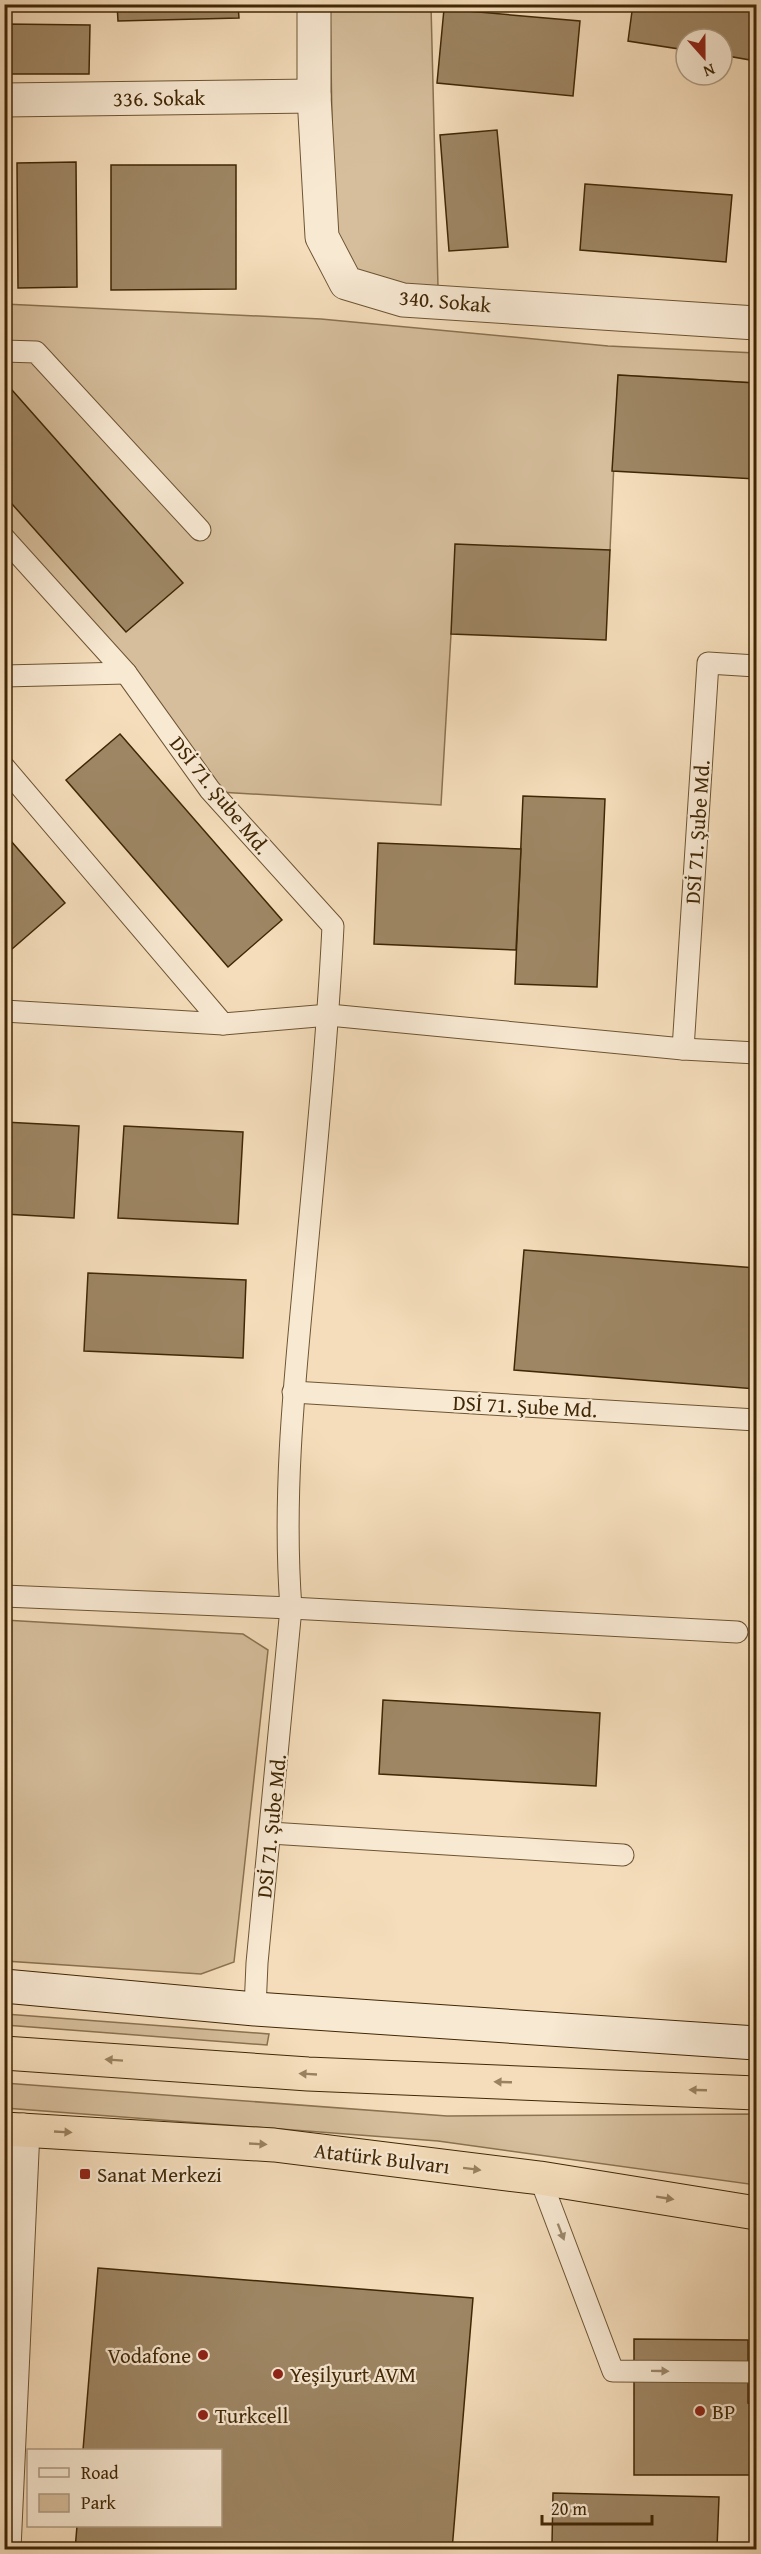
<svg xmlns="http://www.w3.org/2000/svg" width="761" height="2554" font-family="'Gentium Book Plus',serif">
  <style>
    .green { fill: #d6be9c; stroke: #8b7250; stroke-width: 1.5 }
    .building { fill: #9e8664; stroke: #402705; stroke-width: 1.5 }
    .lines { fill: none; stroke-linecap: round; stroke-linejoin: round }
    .service-casing { stroke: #6d5432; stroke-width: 23 }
    .minor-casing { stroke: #6d5432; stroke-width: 35 }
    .secondary-casing { stroke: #402705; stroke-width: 35 }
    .trunk-casing { stroke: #402705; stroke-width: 35 }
    .service { stroke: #f8e9d3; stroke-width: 21 }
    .minor { stroke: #f8e9d3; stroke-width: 33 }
    .secondary { stroke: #f8e9d3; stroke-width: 33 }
    .trunk { stroke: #f5ddbb; stroke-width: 33 }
    .oneway { fill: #9a8260 }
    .oneway2 { fill: #9c886c }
    .poi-dot { fill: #8f2418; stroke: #f8e9d3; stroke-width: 2 }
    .labels { text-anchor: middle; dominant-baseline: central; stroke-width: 4.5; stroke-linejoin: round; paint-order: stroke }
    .street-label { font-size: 21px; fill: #402705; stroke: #f8e9d3 }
    .poi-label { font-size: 21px; fill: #402705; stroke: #f8e9d3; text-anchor: start }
  </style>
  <rect width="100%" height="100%" fill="#f5ddbb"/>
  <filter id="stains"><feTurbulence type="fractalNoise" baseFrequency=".00333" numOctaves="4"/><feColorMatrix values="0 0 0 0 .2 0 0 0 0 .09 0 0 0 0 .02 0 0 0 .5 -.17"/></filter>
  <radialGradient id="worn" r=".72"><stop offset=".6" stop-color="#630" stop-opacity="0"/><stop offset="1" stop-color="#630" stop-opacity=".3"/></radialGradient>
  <!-- green -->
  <g class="green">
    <polygon points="330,5 431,5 438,287 359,281 334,237"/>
    <polygon points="4,304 321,319 608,346 756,353 756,383 618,375 610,550 451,634 441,805 219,792 5,544"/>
    <polygon points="4,1620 243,1634 268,1650 234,1962 201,1974 5,1961"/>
    <polygon points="5,2014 269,2034 267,2045 5,2025"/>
    <polygon points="4,2083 447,2116 756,2114 756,2185 438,2141 5,2108"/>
  </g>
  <!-- building -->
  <g class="building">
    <polygon points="117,4 238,4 239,18 118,21"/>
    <polygon points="633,4 756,4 756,61 722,55 722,39 686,39 686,50 628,41"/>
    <polygon points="444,9 580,21 573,96 437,83"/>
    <polygon points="5,24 90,25 89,74 4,74"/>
    <polygon points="497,130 508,247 449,251 440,135"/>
    <polygon points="76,162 77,287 18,288 17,163"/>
    <polygon points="111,165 236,165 236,289 111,290"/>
    <polygon points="585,184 732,195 726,262 580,250"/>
    <polygon points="618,375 756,383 756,479 612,471"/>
    <polygon points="4,381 183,583 126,632 4,495"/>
    <polygon points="455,544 610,550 606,640 451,634"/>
    <polygon points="120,734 282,920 228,967 66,780"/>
    <polygon points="523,796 605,799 597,987 515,984"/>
    <polygon points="4,833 65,903 12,949 4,941"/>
    <polygon points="378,843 521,849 516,950 374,944"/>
    <polygon points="4,1122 79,1126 74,1218 4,1214"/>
    <polygon points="124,1126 243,1132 238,1224 118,1218"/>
    <polygon points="524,1250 756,1268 756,1389 514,1370"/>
    <polygon points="88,1273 246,1280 243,1358 84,1351"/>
    <polygon points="383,1700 600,1713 596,1786 379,1774"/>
    <polygon points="98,2268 473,2298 452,2550 75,2550 77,2526 220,2526 220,2450 83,2450"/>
    <polygon points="634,2339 748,2340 748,2403 756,2403 756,2475 634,2475"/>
    <polygon points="553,2493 719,2497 717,2548 552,2544"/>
  </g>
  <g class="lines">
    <defs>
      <g id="service">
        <polyline points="4,351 36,352 200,530"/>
        <path d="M4 538 126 673 210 790 333 926C327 1048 314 1170 303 1292 293 1397 283 1503 291 1608L257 1963 255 2009"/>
        <polyline points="4,676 126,673"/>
        <polyline points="4,767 223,1024"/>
        <polyline points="4,1011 223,1024 329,1015 683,1049 756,1053"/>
        <polyline points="683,1049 708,663 756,666"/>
        <polyline points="293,1392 756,1420"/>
        <polyline points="4,1596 291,1608 737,1632"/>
        <polyline points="270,1833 623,1855"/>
        <polyline points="540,2178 613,2371 756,2372"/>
      </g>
      <g id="minor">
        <polyline points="314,4 314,96 322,237 346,283 403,300 756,323"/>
        <polyline points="4,100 314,96"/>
        <polyline points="4,2549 23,2130"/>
      </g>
      <polyline id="secondary" points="4,1986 255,2009 756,2043"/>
      <g id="trunk">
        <polyline points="4,2053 308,2074 756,2093"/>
        <polyline points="4,2129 274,2145 540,2178 756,2213"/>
      </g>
    </defs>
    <!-- service casing -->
    <use href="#service" class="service-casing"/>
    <!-- minor casing -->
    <use href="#minor" class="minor-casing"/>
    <!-- secondary casing -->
    <use href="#secondary" class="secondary-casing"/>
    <!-- trunk casing -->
    <use href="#trunk" class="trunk-casing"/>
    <!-- service -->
    <use href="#service" class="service"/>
    <!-- minor -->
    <use href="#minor" class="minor"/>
    <!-- secondary -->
    <use href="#secondary" class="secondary"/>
    <!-- trunk -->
    <use href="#trunk" class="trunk"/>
  </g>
  <!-- one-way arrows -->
  <defs><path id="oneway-solid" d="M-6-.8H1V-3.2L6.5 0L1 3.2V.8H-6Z" transform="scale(1.5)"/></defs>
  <g class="oneway">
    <use href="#oneway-solid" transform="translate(114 2060) rotate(-176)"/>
    <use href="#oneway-solid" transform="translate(308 2074) rotate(-177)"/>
    <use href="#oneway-solid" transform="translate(503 2082) rotate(-178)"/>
    <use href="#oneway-solid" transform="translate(698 2090) rotate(-178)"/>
    <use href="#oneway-solid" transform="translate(63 2132) rotate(3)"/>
    <use href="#oneway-solid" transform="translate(258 2144) rotate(3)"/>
    <use href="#oneway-solid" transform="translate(472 2169) rotate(7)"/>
    <use href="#oneway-solid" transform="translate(665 2198) rotate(9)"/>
  </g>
  <g class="oneway2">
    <use href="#oneway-solid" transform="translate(561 2232) rotate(69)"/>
    <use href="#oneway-solid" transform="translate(660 2371) rotate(1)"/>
  </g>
  <!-- markers -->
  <g class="poi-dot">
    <rect x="79" y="2168" width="12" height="12" rx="3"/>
    <circle cx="203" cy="2355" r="6"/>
    <circle cx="278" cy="2374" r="6"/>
    <circle cx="700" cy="2411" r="6"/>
    <circle cx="203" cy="2415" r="6"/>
  </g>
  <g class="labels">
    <!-- street labels -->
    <g class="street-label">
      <text transform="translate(159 98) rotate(-1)">336. Sokak</text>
      <text transform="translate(445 301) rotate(5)">340. Sokak</text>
      <text transform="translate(220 795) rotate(51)">DSİ 71. Şube Md.</text>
      <text transform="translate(697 832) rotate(-86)">DSİ 71. Şube Md.</text>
      <text transform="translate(525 1406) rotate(3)">DSİ 71. Şube Md.</text>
      <text transform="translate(271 1826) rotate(-84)">DSİ 71. Şube Md.</text>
      <text transform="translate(382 2158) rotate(7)">Atatürk Bulvarı</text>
    </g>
    <!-- poi labels -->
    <g class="poi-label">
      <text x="97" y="2174">Sanat Merkezi</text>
      <text x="191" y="2355" text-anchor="end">Vodafone</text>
      <text x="290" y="2374">Yeşilyurt AVM</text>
      <text x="712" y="2411">BP</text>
      <text x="215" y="2415">Turkcell</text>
    </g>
  </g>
  <!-- margin -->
  <rect width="761" height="2554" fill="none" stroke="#f5ddbb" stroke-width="24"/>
  <rect x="6" y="6" width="749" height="2542" fill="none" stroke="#402705" stroke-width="3"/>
  <rect x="12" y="12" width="737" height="2530" fill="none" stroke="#402705" stroke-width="1.5"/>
  <!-- legend -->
  <rect x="27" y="2449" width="195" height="78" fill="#f8e9d3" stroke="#ae9b81" stroke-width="1.5"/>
  <rect x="39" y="2468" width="30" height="9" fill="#f8e9d3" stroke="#ae9b81" stroke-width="1.5"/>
  <text x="81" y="2479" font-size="18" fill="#402705">Road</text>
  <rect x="39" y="2494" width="30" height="18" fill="#d6be9c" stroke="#ae9b81" stroke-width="1.5"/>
  <text x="81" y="2509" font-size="18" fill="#402705">Park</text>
  <!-- north arrow -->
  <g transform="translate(704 57) rotate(159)"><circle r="28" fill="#f8e9d3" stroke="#ae9b81" stroke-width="1.5"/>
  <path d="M0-4.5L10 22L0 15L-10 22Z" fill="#8f2418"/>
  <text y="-9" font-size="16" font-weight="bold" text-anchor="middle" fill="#402705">N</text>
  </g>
  <!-- scale -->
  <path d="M542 2515v9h110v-9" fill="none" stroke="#402705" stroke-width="3"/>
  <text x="551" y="2515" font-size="18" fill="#402705" stroke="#f8e9d3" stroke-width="4.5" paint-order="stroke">20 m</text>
  <rect width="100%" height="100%" filter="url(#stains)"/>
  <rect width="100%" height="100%" fill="url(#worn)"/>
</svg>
